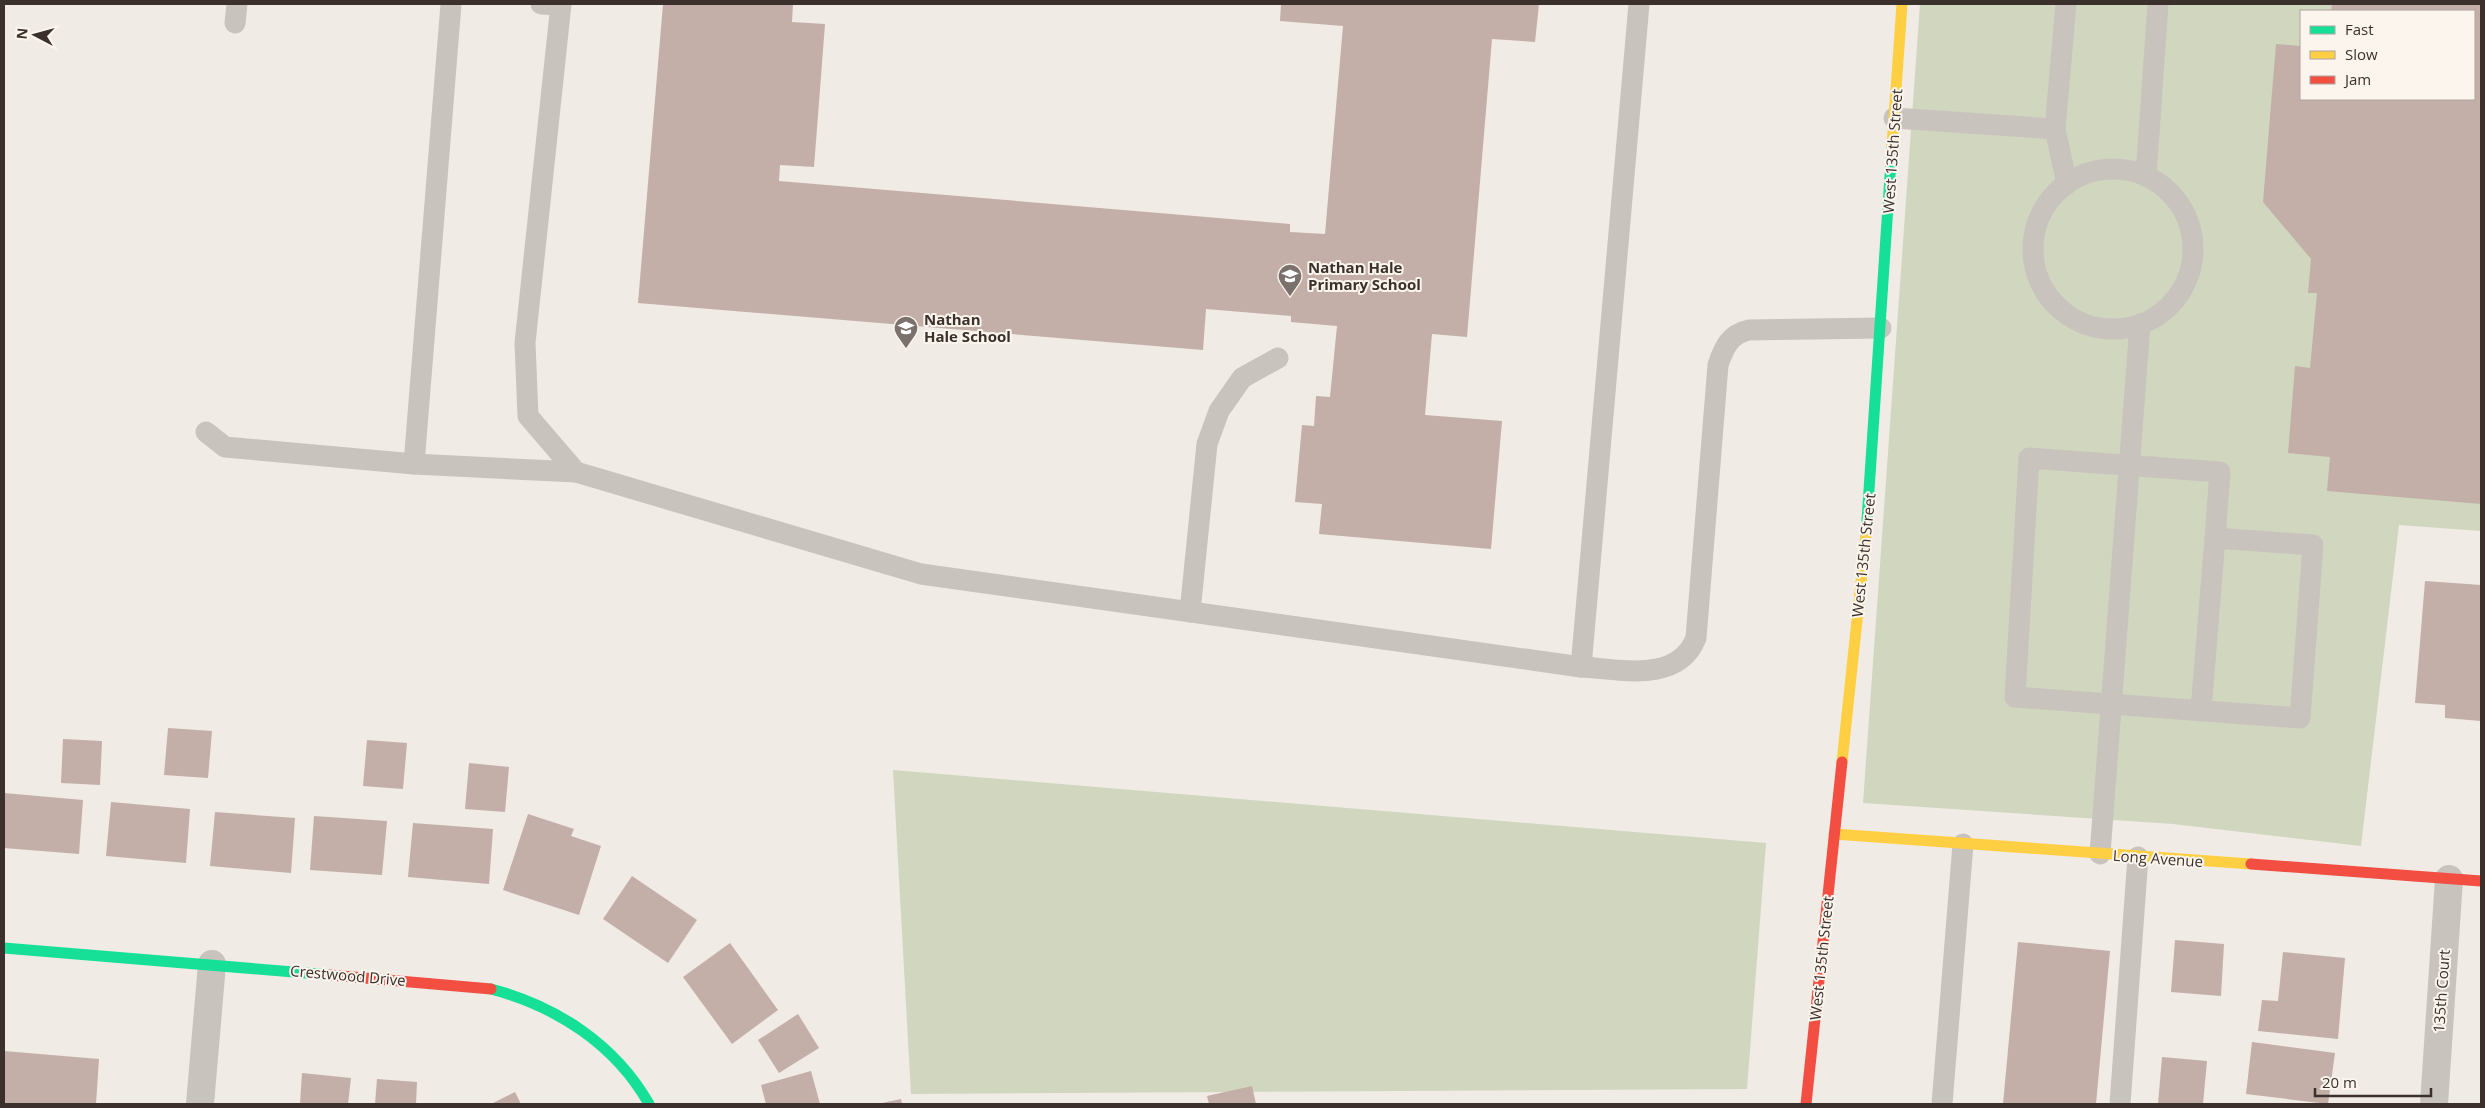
<svg xmlns="http://www.w3.org/2000/svg" width="2485" height="1108" font-family="'Open Sans',sans-serif">
  <style>
    .green { fill: #d1d6bf; fill-rule: evenodd }
    .building { fill: #c3afa7 }
    .lines { fill: none; stroke-linecap: round; stroke-linejoin: round }
    .lane { stroke: #c9c3be; stroke-width: 21 }
    .street { stroke: #c9c3be; stroke-width: 28 }
    .fast { stroke: #16e098; stroke-width: 11 }
    .slow { stroke: #ffcf43; stroke-width: 11 }
    .jam { stroke: #f24e42; stroke-width: 11 }
    .labels { text-anchor: middle; dominant-baseline: central; stroke-width: 4; stroke-linejoin: round; paint-order: stroke }
    .street-label { font-size: 15px; fill: #3b302b; stroke: #fbf5ee }
    .poi-label { font-size: 15px; font-weight: bold; fill: #3b302b; stroke: #fbf5ee; text-anchor: start }
  </style>
  <rect width="100%" height="100%" fill="#f0ebe5"/>
  <!-- green -->
  <g class="green">
    <path d="M1920 4H2481V531L2399 525 2361 846 2173 824 1863 803ZM2301 11H2474V99H2301Z"/>
    <polygon points="893,770 1766,843 1747,1089 911,1094"/>
  </g>
  <!-- building -->
  <g class="building">
    <polygon points="663,4 793,4 792,22 825,24 814,167 780,165 779,181 1290,224 1290,232 1325,234 1343,26 1280,21 1281,4 1539,4 1535,42 1492,39 1467,337 1432,334 1425,415 1502,421 1491,549 1319,534 1322,504 1295,502 1302,425 1314,426 1316,396 1330,397 1337,326 1291,322 1291,316 1206,309 1203,350 638,303"/>
    <polygon points="2332,4 2481,4 2481,504 2327,491 2330,457 2288,453 2295,366 2310,368 2317,293 2308,293 2311,259 2263,202 2276,44 2301,46 2301,99 2474,99 2474,11 2331,11"/>
    <polygon points="2425,581 2481,585 2481,721 2445,718 2445,705 2415,703"/>
    <polygon points="168,728 212,731 208,778 164,775"/>
    <polygon points="63,739 102,741 100,785 61,783"/>
    <polygon points="367,740 407,743 403,789 363,786"/>
    <polygon points="469,763 509,767 505,812 465,809"/>
    <polygon points="4,793 83,800 79,854 4,848"/>
    <polygon points="111,802 190,809 186,863 106,856"/>
    <polygon points="215,812 295,818 291,873 210,866"/>
    <polygon points="528,814 574,829 571,836 601,846 579,915 503,890"/>
    <polygon points="314,816 387,821 382,875 310,870"/>
    <polygon points="413,823 493,829 489,884 408,877"/>
    <polygon points="632,876 697,920 668,963 603,919"/>
    <polygon points="2175,940 2224,944 2221,996 2171,992"/>
    <polygon points="2018,942 2110,951 2096,1104 2003,1104"/>
    <polygon points="730,943 778,1010 732,1044 683,977"/>
    <polygon points="2283,952 2345,958 2338,1039 2258,1031 2262,1000 2278,1001"/>
    <polygon points="798,1014 819,1048 779,1073 758,1040"/>
    <polygon points="2252,1042 2335,1053 2328,1104 2246,1094"/>
    <polygon points="4,1051 99,1059 96,1104 4,1104"/>
    <polygon points="2162,1057 2207,1061 2203,1104 2158,1104"/>
    <polygon points="811,1071 820,1104 766,1104 761,1085"/>
    <polygon points="302,1073 351,1078 348,1104 300,1104"/>
    <polygon points="377,1079 417,1082 416,1104 375,1104"/>
    <polygon points="1252,1086 1256,1104 1209,1104 1207,1096"/>
    <polygon points="515,1092 521,1104 491,1104"/>
    <polygon points="901,1099 902,1104 882,1104 882,1103"/>
  </g>
  <g class="lines">
    <!-- lane -->
    <g class="lane">
      <polyline points="541,4 561,5"/>
      <path d="M561 4 525 343 528 416 576 472 921 574 1581 667C1619 669 1678 684 1696 638L1718 365C1724 347 1730 334 1749 330L1881 328"/>
      <polyline points="2066,4 2055,129 2067,184"/>
      <polyline points="235,23 237,4"/>
      <polyline points="1894,118 2055,129"/>
      <circle cx="2113" cy="249" r="80"/>
      <polyline points="2146,176 2158,4"/>
      <polyline points="206,432 225,447 414,464 576,472"/>
      <polygon points="2029,458 2220,472 2215,538 2313,545 2300,718 2015,697"/>
      <polyline points="414,464 451,4"/>
      <polyline points="1190,612 1207,444 1219,411 1242,378 1278,358"/>
      <polyline points="1581,667 1639,4"/>
      <polyline points="2201,710 2215,538"/>
      <polyline points="2100,854 2140,324"/>
      <polyline points="1942,1104 1963,844"/>
      <polyline points="2120,1104 2138,857"/>
    </g>
    <!-- street -->
    <g class="street">
      <polyline points="200,1104 212,964"/>
      <polyline points="2434,1104 2449,879"/>
    </g>
    <!-- fast -->
    <g class="fast">
      <polyline points="1866,535 1892,146"/>
      <polyline points="4,948 330,975"/>
      <path d="M491 989C556 1006 615 1044 649 1104"/>
    </g>
    <!-- slow -->
    <g class="slow">
      <polyline points="1892,146 1902,4"/>
      <polyline points="1842,762 1866,535"/>
      <polyline points="1834,834 2251,864"/>
    </g>
    <!-- jam -->
    <g class="jam">
      <polyline points="2251,864 2481,881"/>
      <polyline points="330,975 491,989"/>
      <polyline points="1806,1104 1842,762"/>
    </g>
  </g>
  <!-- icons -->
  <defs>
    <symbol id="school-pin" viewBox="-11 -11 22 30"><path d="M0 17L-7.5 6A9.5 9.5 0 1 1 7.5 6Z" fill="#7a716c" stroke="#fbf5ee"/><path d="M0-5L7-2L0 1L-7-2ZM-4 1L0 2.5L4 1V4Q0 6-4 4Z" fill="#fff"/></symbol>
  </defs>
  <g fill-rule="evenodd">
    <use href="#school-pin" x="1276" y="262" width="28" height="38"/>
    <use href="#school-pin" x="892" y="314" width="28" height="38"/>
  </g>
  <g class="labels">
    <!-- street labels -->
    <g class="street-label">
      <text transform="translate(1892 151) rotate(-86)">West 135th Street</text>
      <text transform="translate(1863 555) rotate(-84)">West 135th Street</text>
      <text transform="translate(2158 858) rotate(4)">Long Avenue</text>
      <text transform="translate(1821 958) rotate(-84)">West 135th Street</text>
      <text transform="translate(348 975) rotate(5)">Crestwood Drive</text>
      <text transform="translate(2441 991) rotate(-86)">135th Court</text>
    </g>
    <!-- poi labels -->
    <g class="poi-label">
      <text x="1308" y="267">Nathan Hale<tspan x="1308" dy="17">Primary School</tspan></text>
      <text x="924" y="319">Nathan<tspan x="924" dy="17">Hale School</tspan></text>
    </g>
  </g>
  <!-- border -->
  <rect width="2485" height="1108" fill="none" stroke="#3b302b" stroke-width="10"/>
  <!-- legend -->
  <rect x="2300" y="10" width="175" height="90" fill="#fbf5ee" stroke="#aea6a0"/>
  <rect x="2310" y="26" width="25" height="8" fill="#16e098" stroke="#aea6a0"/>
  <text x="2345" y="35" font-size="15" fill="#3b302b">Fast</text>
  <rect x="2310" y="51" width="25" height="8" fill="#ffcf43" stroke="#aea6a0"/>
  <text x="2345" y="60" font-size="15" fill="#3b302b">Slow</text>
  <rect x="2310" y="76" width="25" height="8" fill="#f24e42" stroke="#aea6a0"/>
  <text x="2345" y="85" font-size="15" fill="#3b302b">Jam</text>
  <!-- north arrow -->
  <g transform="translate(35 35) rotate(276)" stroke="#fbf5ee" stroke-width="4" paint-order="stroke">
  <path d="M0-4L9 19L0 12L-9 19Z" fill="#3b302b"/>
  <text y="-8" font-size="14" font-weight="bold" text-anchor="middle" fill="#3b302b">N</text>
  </g>
  <!-- scale -->
  <path d="M2315 1088v8h116v-8" fill="none" stroke="#3b302b" stroke-width="2.5"/>
  <text x="2322" y="1088" font-size="15" fill="#3b302b" stroke="#fbf5ee" stroke-width="4" paint-order="stroke">20 m</text>
</svg>
